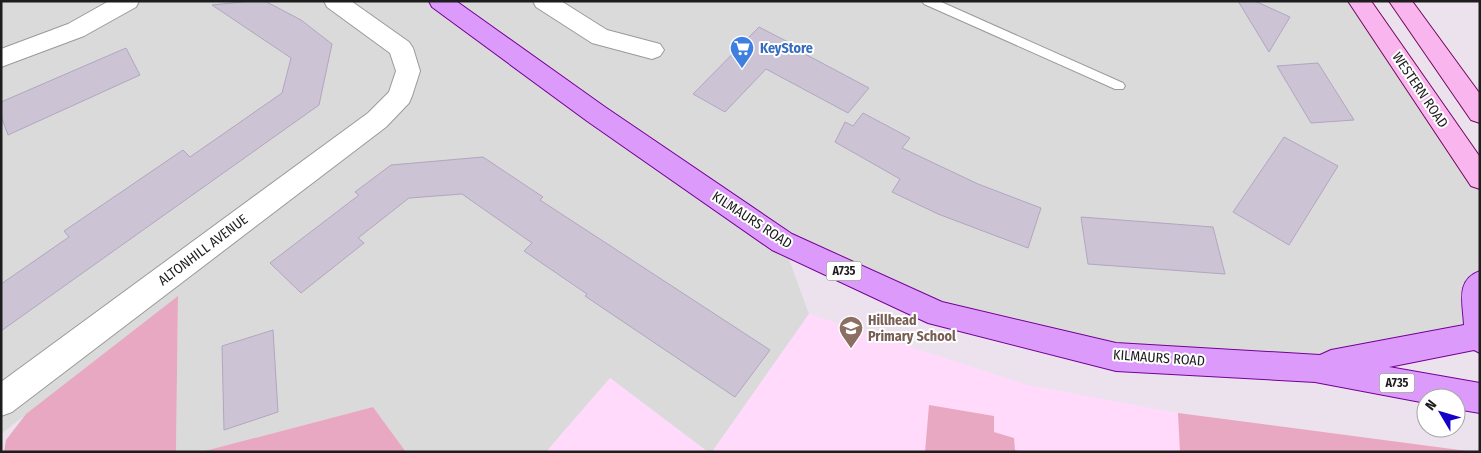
<svg xmlns="http://www.w3.org/2000/svg" width="1481" height="453" font-family="'Fira Sans Condensed',sans-serif">
  <style>
    .residential { fill: #dadadb }
    .education { fill: #ffdafb }
    .grass { fill: #e9a8c1 }
    .building { fill: #ccc3d4; stroke: #b3a5bf }
    .lines { fill: none; stroke-linecap: round; stroke-linejoin: round }
    .lane-casing { stroke: #9a9a9a; stroke-width: 2 }
    .street-casing { stroke: #9a9a9a; stroke-width: 2 }
    .secondary-casing { stroke: #72055b; stroke-width: 2 }
    .primary-casing { stroke: #740095; stroke-width: 2 }
    .lane { fill: #fff; fill-rule: evenodd }
    .street { fill: #fff; fill-rule: evenodd }
    .secondary { fill: #f9b5ee; fill-rule: evenodd }
    .primary { fill: #dc9afb; fill-rule: evenodd }
    .labels { text-anchor: middle; dominant-baseline: central; stroke-width: 4; stroke-linejoin: round; paint-order: stroke }
    .shield { fill: #fff; stroke: #616161; stroke-width: 1 }
    .shield-label { font-size: 12px; font-weight: bold; fill: #1d1d1d }
    .shop-label { font-size: 14px; font-weight: bold; fill: #366cbe; stroke: #fff; text-anchor: start }
    .street-label { font-size: 14px; fill: #1d1d1d; stroke: #fff }
    .education-label { font-size: 14px; font-weight: bold; fill: #785e54; stroke: #fff; text-anchor: start }
  </style>
  <rect width="100%" height="100%" fill="#ebe2ee"/>
  <!-- residential -->
  <polygon class="residential" points="1,1 1348,1 1392,49 1480,178 1478,336 1315,368 1116,357 938,314 783,243 809,314 712,452 708,452 610,378 546,452 406,452 373,407 201,452 176,452 178,297 1,434"/>
  <!-- education -->
  <g class="education">
    <polygon points="809,314 1028,385 1178,413 1475,452 712,452"/>
    <polygon points="610,378 708,452 546,452"/>
  </g>
  <!-- grass -->
  <g class="grass">
    <polygon points="178,296 176,452 4,452 6,440 26,414"/>
    <polygon points="929,405 994,416 994,432 1014,438 1015,450 1021,452 925,452"/>
    <polygon points="373,407 406,452 201,452"/>
    <polygon points="1178,413 1475,452 1180,452"/>
  </g>
  <!-- building -->
  <g class="building">
    <polygon points="252,1 265,1 301,20 332,44 319,105 1,331 1,284 69,237 64,231 183,150 190,157 282,93 291,58 212,5"/>
    <polygon points="1238,1 1255,1 1290,17 1269,52"/>
    <polygon points="759,27 790,43 788,45 869,88 848,113 766,69 725,112 693,94"/>
    <polygon points="126,48 140,75 8,135 1,116 1,102"/>
    <polygon points="1318,63 1354,120 1311,123 1277,66"/>
    <polygon points="863,113 910,138 902,148 978,184 1041,208 1028,248 938,214 892,192 900,179 835,142 845,122 853,126"/>
    <polygon points="1284,137 1338,166 1289,245 1233,212"/>
    <polygon points="483,157 543,197 540,200 770,350 735,397 585,296 587,294 524,251 532,243 462,194 409,198 358,238 364,243 301,293 270,263 359,195 355,192 391,165"/>
    <polygon points="1081,217 1213,227 1225,274 1088,264"/>
    <polygon points="273,330 278,412 224,430 222,346"/>
  </g>
  <g class="lines">
    <defs>
      <polygon id="lane" points="922,1 939,1 1123,83 1125,86 1123,89 1115,89 924,4"/>
      <g id="street">
        <polygon points="109,1 139,1 136,7 84,36 1,67 1,49 68,24"/>
        <polygon points="324,1 351,1 409,42 413,48 420,71 412,96 409,103 386,127 12,412 1,416 1,382 368,113 389,92 396,71 390,53 327,7"/>
        <polygon points="533,1 561,1 607,30 660,44 664,50 660,56 652,59 592,43 536,7"/>
      </g>
      <g id="secondary">
        <polygon points="1348,1 1371,1 1480,157 1480,189 1471,186"/>
        <polygon points="1389,1 1412,1 1480,94 1480,123 1471,120"/>
      </g>
      <path id="primary" d="M429 1H456L605 107 792 234 942 302 1116 343 1320 355 1331 350 1464 325C1463 303 1455 280 1480 271V353L1474 350 1389 367 1480 383V413L1456 409V398H1426V403L1315 382 1116 371 928 323 772 250 587 121 432 7Z"/>
    </defs>
    <!-- lane casing -->
    <use href="#lane" class="lane-casing"/>
    <!-- street casing -->
    <use href="#street" class="street-casing"/>
    <!-- secondary casing -->
    <use href="#secondary" class="secondary-casing"/>
    <!-- primary casing -->
    <use href="#primary" class="primary-casing"/>
    <!-- lane -->
    <use href="#lane" class="lane"/>
    <!-- street -->
    <use href="#street" class="street"/>
    <!-- secondary -->
    <use href="#secondary" class="secondary"/>
    <!-- primary -->
    <use href="#primary" class="primary"/>
  </g>
  <!-- icons -->
  <defs>
    <symbol id="supermarket-pin" viewBox="-11 -11 22 30"><path d="M0 17L-7.5 6A9.5 9.5 0 1 1 7.5 6Z" fill="#3f7fe0" stroke="#fff"/><path d="M-6-5.5h2.5l.6 2H6L4.5 2H-2.5L-4.4-4H-6ZM-1.5 3.2a1.3 1.3 0 1 0 .1 0ZM3 3.2a1.3 1.3 0 1 0 .1 0Z" fill="#fff"/></symbol>
    <symbol id="school-pin" viewBox="-11 -11 22 30"><path d="M0 17L-7.5 6A9.5 9.5 0 1 1 7.5 6Z" fill="#8d6e63" stroke="#fff"/><path d="M0-5L7-2L0 1L-7-2ZM-4 1L0 2.5L4 1V4Q0 6-4 4Z" fill="#fff"/></symbol>
  </defs>
  <g fill-rule="evenodd">
    <use href="#supermarket-pin" x="728" y="34" width="28" height="38"/>
    <use href="#school-pin" x="837" y="314" width="28" height="38"/>
  </g>
  <g class="labels">
    <!-- shield labels -->
    <g class="shield">
      <rect x="826.5" y="261.5" width="35" height="19" rx="4"/>
      <rect x="1379.5" y="373.5" width="35" height="19" rx="4"/>
    </g>
    <g class="shield-label">
      <text x="844" y="271">A735</text>
      <text x="1397" y="383">A735</text>
    </g>
    <!-- shop labels -->
    <g class="shop-label">
      <text x="760" y="48">KeyStore</text>
    </g>
    <!-- street labels -->
    <g class="street-label">
      <text transform="translate(1420 90) rotate(56)">WESTERN ROAD</text>
      <text transform="translate(752 220) rotate(33)">KILMAURS ROAD</text>
      <text transform="translate(203 250) rotate(-37)">ALTONHILL AVENUE</text>
      <text transform="translate(1159 358) rotate(4)">KILMAURS ROAD</text>
    </g>
    <!-- education labels -->
    <g class="education-label">
      <text x="868" y="320">Hillhead<tspan x="868" dy="16">Primary School</tspan></text>
    </g>
  </g>
  <!-- border -->
  <rect width="1481" height="453" fill="none" stroke="#1d1d1d" stroke-width="5"/>
  <!-- north arrow -->
  <g transform="translate(1441 413) rotate(308)"><circle r="24" fill="#ffffff" stroke="#a5a5a5"/>
  <path d="M0-4L9 19L0 12L-9 19Z" fill="#1601c9"/>
  <text y="-8" font-size="14" font-weight="bold" text-anchor="middle" fill="#1d1d1d">N</text>
  </g>
</svg>
